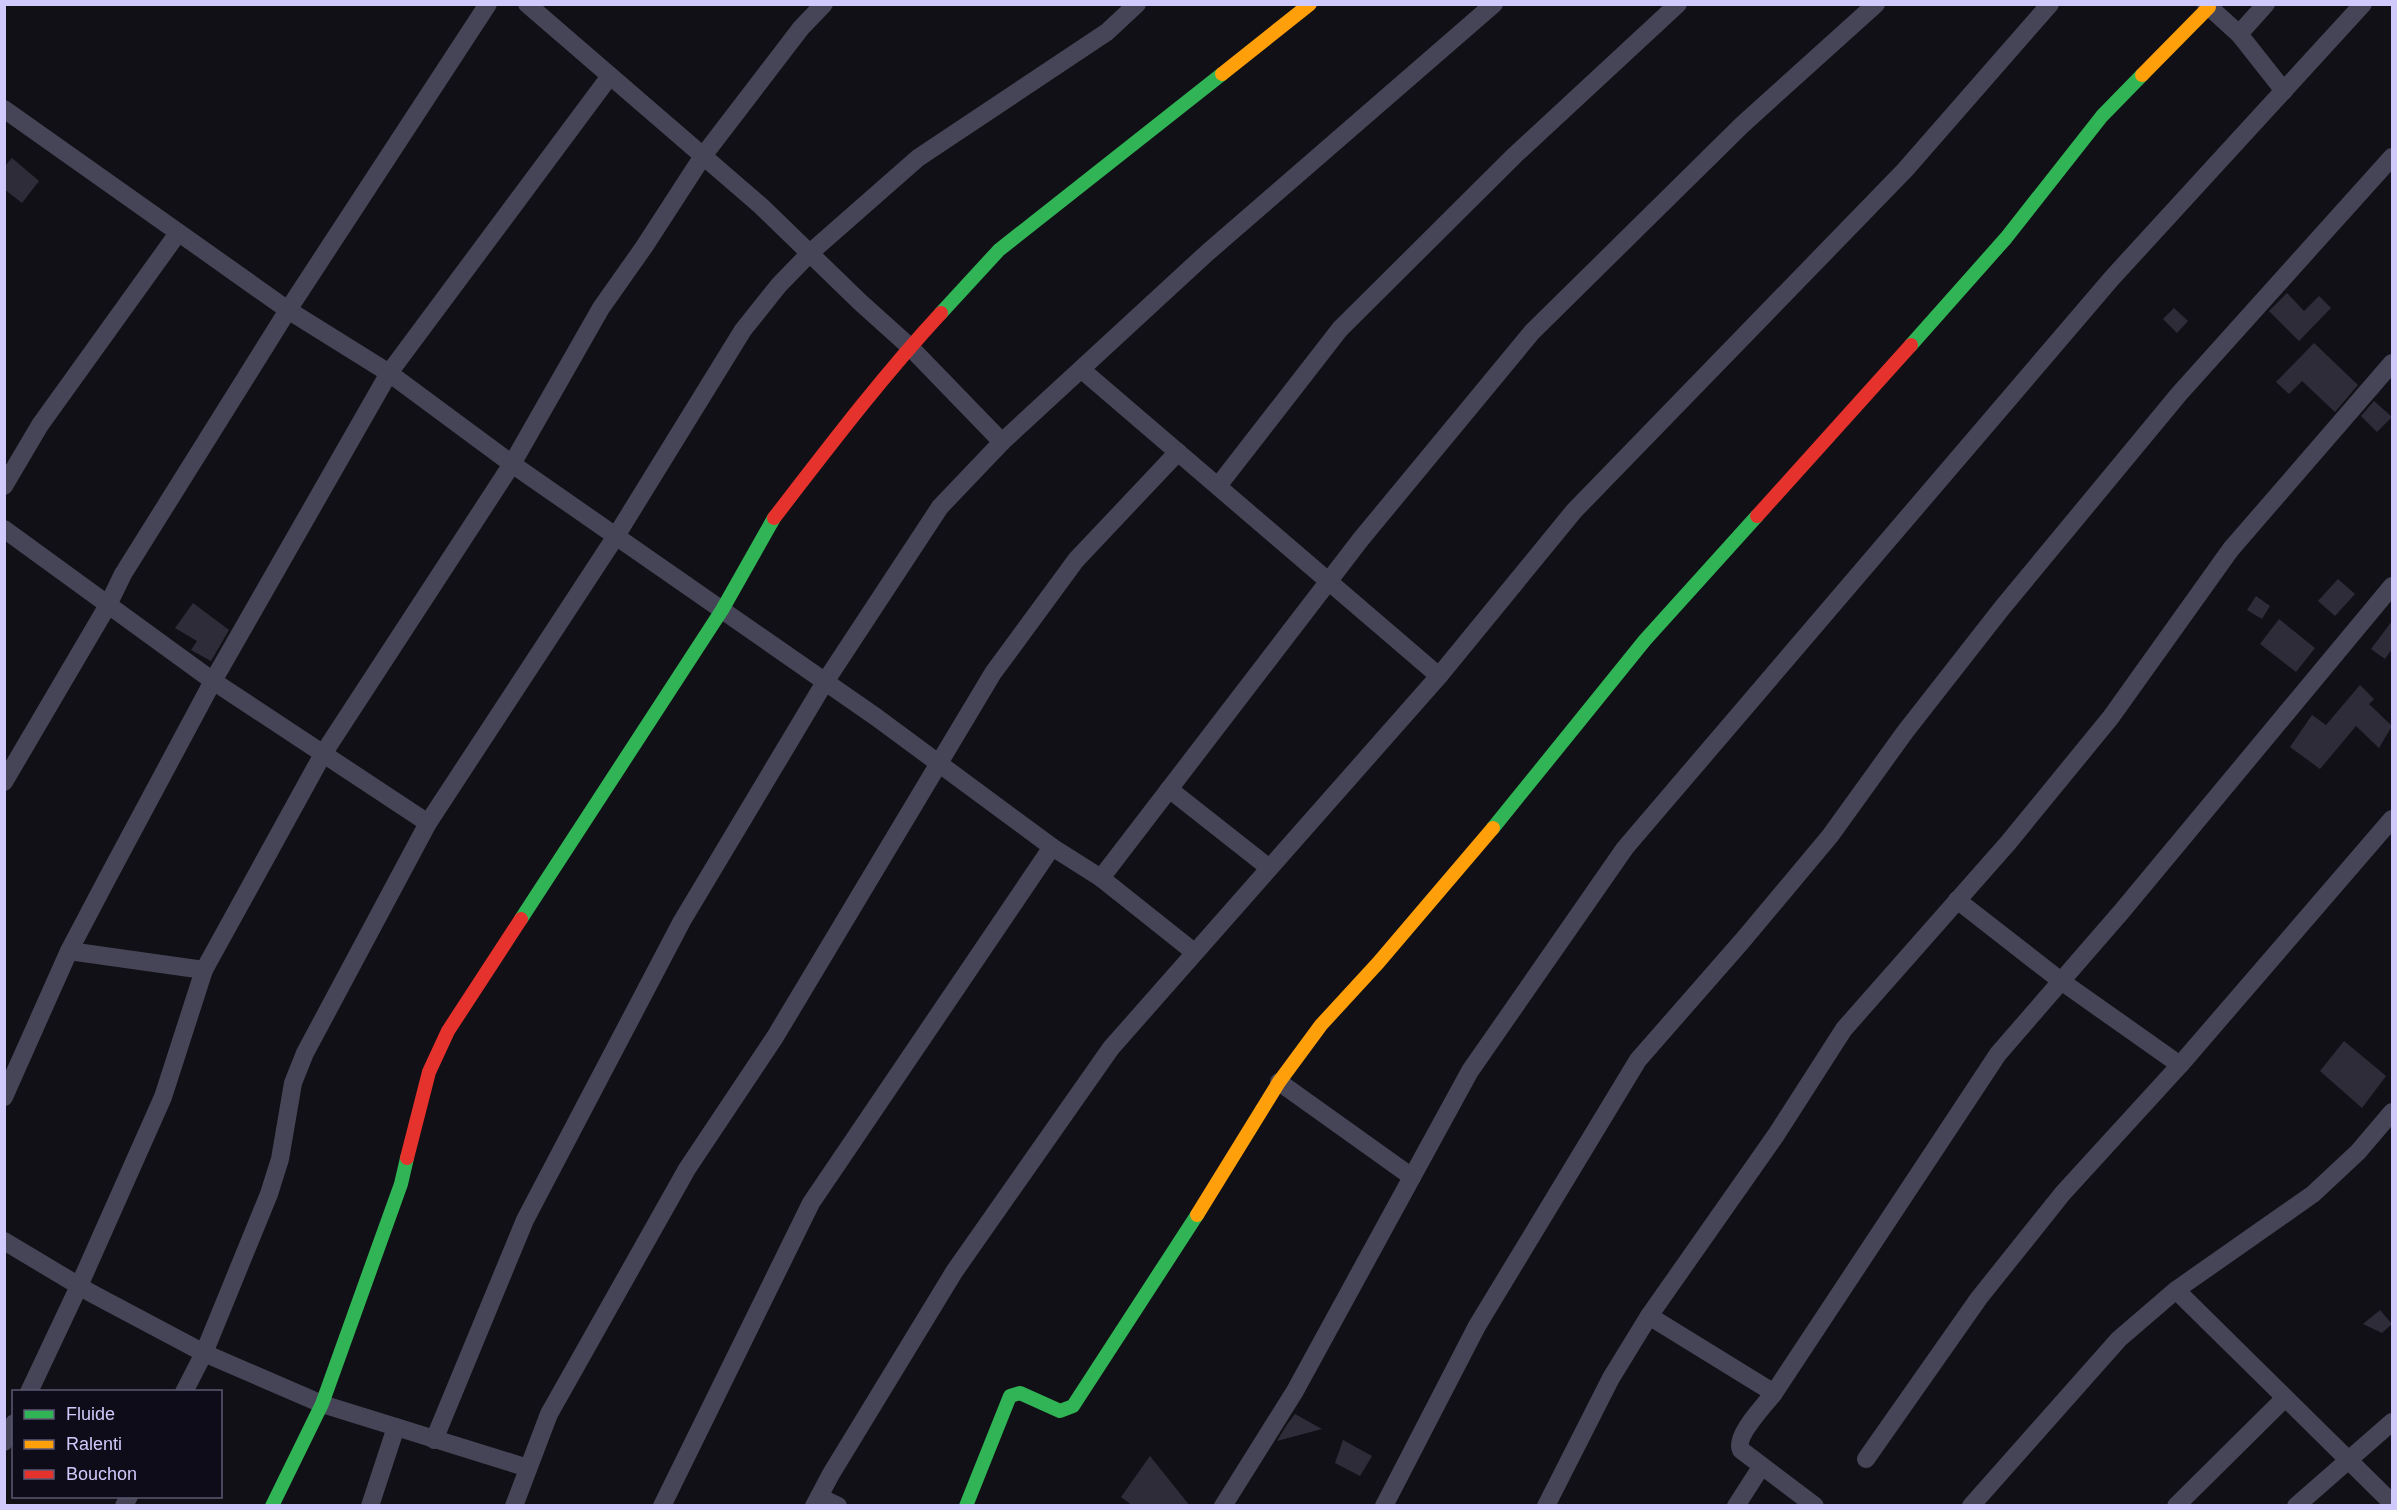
<svg xmlns="http://www.w3.org/2000/svg" width="2397" height="1510" font-family="Helvetica,sans-serif">
  <style>
    .building { fill: #2f2c3a }
    .lines { fill: none; stroke-linecap: round; stroke-linejoin: round }
    .street { stroke: #464557; stroke-width: 18 }
    .fast { stroke: #30b455; stroke-width: 14 }
    .slow { stroke: #ff9f0a; stroke-width: 14 }
    .jam { stroke: #e5322d; stroke-width: 14 }
  </style>
  <rect width="100%" height="100%" fill="#111016"/>
  <!-- building -->
  <g class="building">
    <polygon points="12,158 39,181 22,203 4,189 4,167"/>
    <polygon points="2287,293 2304,311 2319,296 2331,308 2299,341 2269,311"/>
    <polygon points="2174,308 2188,321 2177,333 2163,319"/>
    <polygon points="2314,343 2358,385 2335,412 2302,381 2289,394 2276,382"/>
    <polygon points="2374,401 2392,417 2377,432 2361,416"/>
    <polygon points="2338,579 2355,594 2335,616 2318,601"/>
    <polygon points="2256,596 2270,606 2262,619 2247,610"/>
    <polygon points="193,603 229,630 211,661 191,650 197,641 175,628"/>
    <polygon points="2279,619 2315,648 2296,672 2260,644"/>
    <polygon points="2392,621 2392,649 2385,659 2371,649"/>
    <polygon points="2360,685 2374,699 2369,704 2392,726 2379,748 2356,726 2320,769 2290,747 2312,715 2326,725"/>
    <polygon points="2344,1041 2386,1076 2362,1108 2320,1071"/>
    <polygon points="2380,1310 2392,1324 2382,1333 2363,1324"/>
    <polygon points="1295,1414 1322,1429 1277,1441 1286,1426"/>
    <polygon points="1343,1440 1372,1456 1360,1476 1335,1463"/>
    <polygon points="1150,1456 1190,1506 1133,1506 1121,1497"/>
  </g>
  <g class="lines">
    <!-- street -->
    <g class="street">
      <polyline points="527,4 761,206 860,302 910,347 1002,442"/>
      <polyline points="2206,4 2239,34 2284,91"/>
      <polyline points="2239,34 2266,4"/>
      <polyline points="4,109 288,310 389,373 512,464 876,717 1052,847 1101,878 1194,952"/>
      <polyline points="1082,370 1439,676"/>
      <polyline points="4,486 40,425 178,233"/>
      <polyline points="1218,486 1340,329 1515,155 1678,4"/>
      <polyline points="4,529 213,681 428,823"/>
      <polyline points="4,782 108,605 123,574 288,310 488,4"/>
      <polyline points="1169,789 1268,867"/>
      <polyline points="1101,878 1361,539 1532,332 1742,125 1876,4"/>
      <polyline points="1957,900 2061,981 2180,1065"/>
      <polyline points="69,951 204,970"/>
      <polyline points="1279,1082 1412,1177"/>
      <polyline points="4,1097 69,951 108,877 213,681 389,373 610,76"/>
      <polyline points="4,1241 91,1293 204,1353 322,1404 528,1468"/>
      <polyline points="2176,1290 2392,1503"/>
      <polyline points="1649,1316 1774,1393"/>
      <polyline points="29,1392 79,1286 163,1097 204,970 323,754 512,464 601,308 644,247 703,156 801,28 824,4"/>
      <polyline points="184,1392 204,1353 269,1194 280,1159 293,1083 305,1053 428,823 616,536 743,330 779,285 811,252 918,158 1107,32 1137,4"/>
      <polyline points="434,1440 525,1220 682,921 825,682 940,507 1002,442 1207,253 1494,4"/>
      <polyline points="4,1442 14,1423"/>
      <polyline points="1866,1459 1979,1298 2063,1193 2180,1065 2392,819"/>
      <polyline points="819,1497 838,1506"/>
      <polyline points="124,1506 129,1496"/>
      <polyline points="370,1506 396,1427"/>
      <polyline points="514,1506 549,1414 687,1169 775,1037 993,673 1076,560 1178,452"/>
      <polyline points="662,1506 811,1203 1052,847"/>
      <polyline points="814,1506 831,1474 954,1272 1111,1048 1439,676 1574,511 1905,170 2050,4"/>
      <polyline points="1223,1506 1295,1391 1470,1071 1625,848 2112,278 2363,4"/>
      <polyline points="1384,1506 1477,1326 1638,1060 1743,940 1830,836 1905,732 2002,608 2179,394 2392,157"/>
      <polyline points="1546,1506 1611,1378 1649,1316 1776,1135 1844,1029 2008,843 2111,717 2231,549 2392,363"/>
      <polyline points="1736,1506 1761,1467"/>
      <path d="M1815 1506 1741 1450C1734 1436 1765 1405 1774 1393L1998 1054 2122 911 2392 586"/>
      <polyline points="1971,1506 2119,1339 2176,1290 2313,1194 2358,1152 2392,1112"/>
      <polyline points="2176,1506 2285,1398"/>
      <polyline points="2296,1506 2392,1422"/>
    </g>
    <!-- fast -->
    <g class="fast">
      <polyline points="941,313 999,250 1222,74"/>
      <polyline points="1911,345 2006,238 2102,116 2142,75"/>
      <polyline points="1493,828 1645,640 1757,516"/>
      <polyline points="521,919 722,610 774,518"/>
      <polyline points="272,1506 322,1404 401,1184 407,1158"/>
      <polyline points="966,1506 1010,1396 1020,1393 1060,1411 1073,1406 1197,1215"/>
    </g>
    <!-- slow -->
    <g class="slow">
      <polyline points="1222,74 1310,4"/>
      <polyline points="2142,75 2209,7"/>
      <polyline points="1197,1215 1279,1082 1321,1025 1378,963 1493,828"/>
    </g>
    <!-- jam -->
    <g class="jam">
      <polyline points="1757,516 1911,345"/>
      <path d="M774 518C828 448 881 378 941 313"/>
      <polyline points="407,1158 429,1072 448,1031 521,919"/>
    </g>
  </g>
  <!-- border -->
  <rect width="2397" height="1510" fill="none" stroke="#d0c9fb" stroke-width="12"/>
  <!-- legend -->
  <rect x="12" y="1390" width="210" height="108" fill="#0f0c1a" stroke="#5c5874" stroke-width="1.5"/>
  <rect x="24" y="1410" width="30" height="9" fill="#30b455" stroke="#5c5874" stroke-width="1.5"/>
  <text x="66" y="1420" font-size="18" fill="#d0c9fb">Fluide</text>
  <rect x="24" y="1440" width="30" height="9" fill="#ff9f0a" stroke="#5c5874" stroke-width="1.5"/>
  <text x="66" y="1450" font-size="18" fill="#d0c9fb">Ralenti</text>
  <rect x="24" y="1470" width="30" height="9" fill="#e5322d" stroke="#5c5874" stroke-width="1.5"/>
  <text x="66" y="1480" font-size="18" fill="#d0c9fb">Bouchon</text>
</svg>
